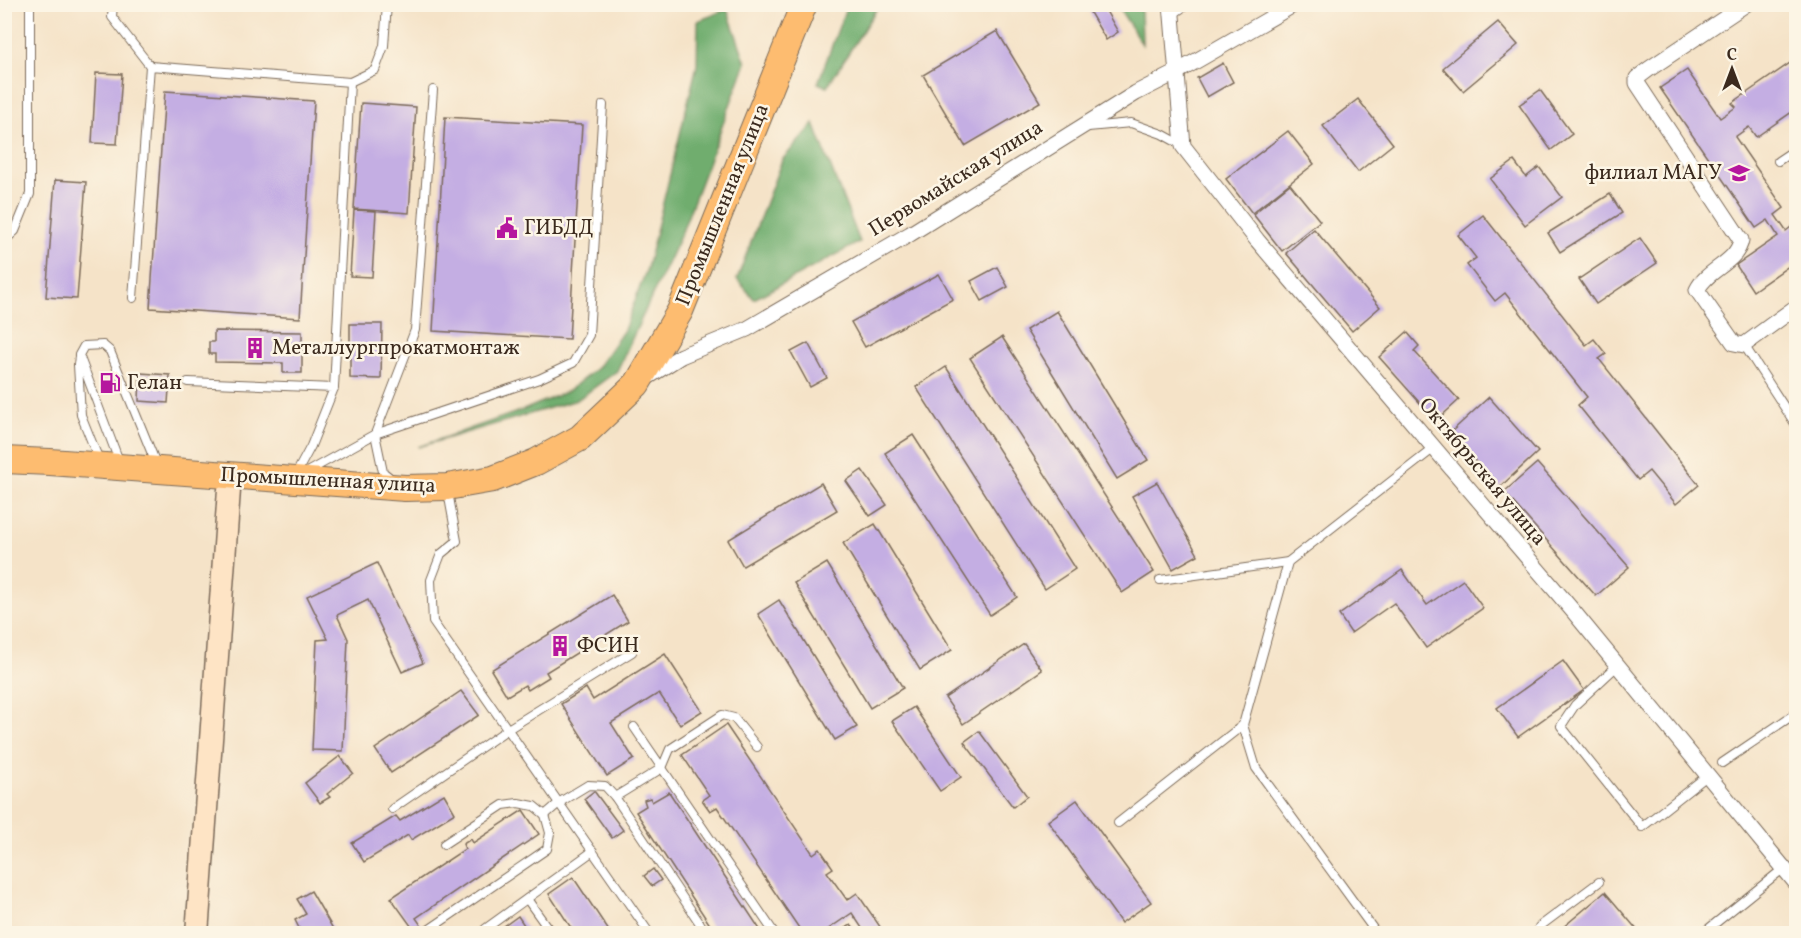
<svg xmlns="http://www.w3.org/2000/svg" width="1801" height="938" font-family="Vollkorn,serif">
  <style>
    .forest { fill: #70ad6e; stroke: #566c46; stroke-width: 1.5 }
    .building { fill: #c4aee3 }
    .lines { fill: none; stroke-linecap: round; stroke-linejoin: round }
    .service-casing { stroke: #7c6b5a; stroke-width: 10 }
    .minor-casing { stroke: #7c6b5a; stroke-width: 17 }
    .secondary-casing { stroke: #7c6b5a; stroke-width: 25 }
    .primary-casing { stroke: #7c6b5a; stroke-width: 28 }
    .service { stroke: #fff; stroke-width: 8 }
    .minor { stroke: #fff; stroke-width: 15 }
    .secondary { stroke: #fee4c5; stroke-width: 22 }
    .primary { stroke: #fdbc6f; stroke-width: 26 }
    .labels { text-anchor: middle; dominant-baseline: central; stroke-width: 5; stroke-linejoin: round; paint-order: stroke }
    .poi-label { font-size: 21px; fill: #3b2a1e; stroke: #fcf5e5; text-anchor: start }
    .street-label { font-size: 21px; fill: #3b2a1e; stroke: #fcf5e5 }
  </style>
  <rect width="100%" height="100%" fill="#fcf5e5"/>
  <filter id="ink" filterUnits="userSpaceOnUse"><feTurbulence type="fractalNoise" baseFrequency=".0167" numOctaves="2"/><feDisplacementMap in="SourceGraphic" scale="12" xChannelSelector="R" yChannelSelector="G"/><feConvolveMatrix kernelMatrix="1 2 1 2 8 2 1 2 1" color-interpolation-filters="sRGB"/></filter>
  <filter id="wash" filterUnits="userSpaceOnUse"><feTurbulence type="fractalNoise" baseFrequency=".008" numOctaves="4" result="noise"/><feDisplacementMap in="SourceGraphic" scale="24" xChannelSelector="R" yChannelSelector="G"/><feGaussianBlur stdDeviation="1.35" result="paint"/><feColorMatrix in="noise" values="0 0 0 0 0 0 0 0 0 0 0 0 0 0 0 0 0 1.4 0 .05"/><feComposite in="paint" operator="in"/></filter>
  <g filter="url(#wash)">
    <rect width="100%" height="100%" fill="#f5e3c8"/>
    <!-- forest -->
    <g class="forest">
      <polygon points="847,5 879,5 827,87 818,83"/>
      <polygon points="1117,5 1141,5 1142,44"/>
      <polygon points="727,9 746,63 682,232 617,371 577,400 418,447 526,409 568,391 597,368 624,330 647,268 697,65 698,21"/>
      <polygon points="814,124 860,242 754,299 737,279 782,160"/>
    </g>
    <g id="blocks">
      <!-- building -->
      <g class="building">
        <polygon points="1085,4 1102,4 1118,32 1106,40"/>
        <polygon points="1498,22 1518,45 1463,91 1443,68"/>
        <polygon points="997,31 1040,102 965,146 923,75"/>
        <polygon points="1796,59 1796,109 1756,137 1749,127 1735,137 1784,208 1775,215 1786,231 1796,223 1796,261 1753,291 1736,265 1778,236 1768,220 1756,228 1660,88 1687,70 1720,118 1736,107 1732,103"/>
        <polygon points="1223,63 1233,82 1207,97 1197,78"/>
        <polygon points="96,73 122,74 117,144 92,143"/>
        <polygon points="1540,90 1572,134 1551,150 1519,105"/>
        <polygon points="165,91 314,101 300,318 150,308"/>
        <polygon points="1358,99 1393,144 1358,172 1323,126"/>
        <polygon points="361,103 416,107 409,213 354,209"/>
        <polygon points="445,117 582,125 569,339 433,331"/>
        <polygon points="1288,131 1314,164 1252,213 1226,179"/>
        <polygon points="1514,161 1526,177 1539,167 1562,197 1525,225 1490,179"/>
        <polygon points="55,180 86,182 77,299 46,297"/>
        <polygon points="1290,184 1320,221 1282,251 1253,214"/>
        <polygon points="1610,194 1622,213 1560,252 1548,233"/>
        <polygon points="354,210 376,211 372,277 350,276"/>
        <polygon points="1483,215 1586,345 1594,339 1606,354 1599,359 1699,485 1676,504 1649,471 1638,480 1578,405 1587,397 1505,293 1495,301 1467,265 1476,258 1458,235"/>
        <polygon points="1314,229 1380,307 1352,331 1286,253"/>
        <polygon points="1640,238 1657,263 1596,304 1579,279"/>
        <polygon points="997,267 1008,287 982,301 971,281"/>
        <polygon points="939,274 953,299 865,347 851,322"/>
        <polygon points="1057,311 1148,460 1117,479 1026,330"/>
        <polygon points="350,324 382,324 381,379 350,378"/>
        <polygon points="214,331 302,332 302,373 283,373 283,363 215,362 215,354 209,354 209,342 214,342"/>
        <polygon points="1407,332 1419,346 1414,351 1459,400 1436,421 1379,357"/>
        <polygon points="1002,337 1154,572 1122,593 970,358"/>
        <polygon points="808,343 827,378 810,387 791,352"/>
        <polygon points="946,367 1075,569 1045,589 916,387"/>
        <polygon points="140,373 170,375 168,403 139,401"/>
        <polygon points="1489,397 1538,452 1499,488 1450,433"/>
        <polygon points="913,435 1017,597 990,615 885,453"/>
        <polygon points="1537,463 1629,567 1596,596 1504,492"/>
        <polygon points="862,470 887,505 870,516 846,481"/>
        <polygon points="1157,482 1198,555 1173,569 1132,496"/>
        <polygon points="821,483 837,510 743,566 728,540"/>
        <polygon points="875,524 952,650 920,670 843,543"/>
        <polygon points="377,563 423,663 402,672 368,600 337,615 348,639 343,751 312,750 317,640 328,639 307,596"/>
        <polygon points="827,563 903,688 870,708 794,583"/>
        <polygon points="1402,570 1427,605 1463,580 1483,608 1426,648 1394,603 1351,633 1339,615"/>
        <polygon points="612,595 628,621 546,672 549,677 528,690 525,685 507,696 491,670"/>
        <polygon points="779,600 857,727 835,740 758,614"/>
        <polygon points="1024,644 1042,670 963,724 945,698"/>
        <polygon points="665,654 702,711 680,725 659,693 611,723 634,759 607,776 561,704 586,688 593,700"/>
        <polygon points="1563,661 1584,690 1518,737 1497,708"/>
        <polygon points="461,691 479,715 391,773 375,749"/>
        <polygon points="914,707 961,777 940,791 892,721"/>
        <polygon points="726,725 813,854 820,849 833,868 827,872 847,900 857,893 885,934 866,934 852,913 821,934 803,934 717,807 710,811 702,800 709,795 682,755"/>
        <polygon points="979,731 1027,796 1013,807 964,742"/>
        <polygon points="340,756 353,773 327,794 330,797 320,803 305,783"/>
        <polygon points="594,791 623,830 612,838 584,799"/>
        <polygon points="669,792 763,934 716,934 636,812 646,806 644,800 650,798 652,802"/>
        <polygon points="444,794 455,813 411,840 408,835 364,862 352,843 396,816 400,821"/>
        <polygon points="1077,800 1151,902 1121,923 1048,821"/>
        <polygon points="523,810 539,834 416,918 421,925 414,930 391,898 465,849 463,844 471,839 473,843"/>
        <polygon points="653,869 661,880 652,886 644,876"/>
        <polygon points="573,877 611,934 575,934 549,894"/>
        <polygon points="311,891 336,934 302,934 295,920 306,914 297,899"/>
        <polygon points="1605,892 1639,932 1636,934 1555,934"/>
        <polygon points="518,916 530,934 497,934 496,932"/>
        <polygon points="851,925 858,934 840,934 839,932"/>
      </g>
    </g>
  </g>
  <g filter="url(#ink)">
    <use href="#blocks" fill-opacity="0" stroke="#7c6b5a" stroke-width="1.5"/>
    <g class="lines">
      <defs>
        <g id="service">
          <polyline points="113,4 112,17 150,66"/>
          <polyline points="1172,15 1188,4"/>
          <polyline points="350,82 375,70 384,46 387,4"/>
          <polyline points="1088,127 1131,123 1162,134 1182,145"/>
          <polyline points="1778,161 1796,149"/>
          <polyline points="4,241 15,231 30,194 30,4"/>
          <polyline points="133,298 150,66 350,82 334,388"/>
          <polyline points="1744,345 1796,425"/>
          <polyline points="79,356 78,365 81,415 99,460"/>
          <polyline points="188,382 334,388 311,446 296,474"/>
          <polyline points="119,461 79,355 84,346 103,345 110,351 157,466"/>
          <polyline points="305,473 375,434 539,379 573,363 589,335 603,105"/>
          <polyline points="393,480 383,472 375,434 415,330 433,90"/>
          <polyline points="448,492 457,541 441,554 431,580 433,622 650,934"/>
          <polyline points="1160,580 1288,562"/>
          <polyline points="1618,665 1575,705 1561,726 1642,827 1708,775"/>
          <polyline points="634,727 775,934"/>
          <polyline points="1722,763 1796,713"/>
          <polyline points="615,797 662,768 670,749 722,715 734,718 757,747"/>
          <polyline points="392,809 508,729 632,652"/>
          <polyline points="545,815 560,802 588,785 605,786 615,797 707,934"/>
          <polyline points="1118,823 1243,725"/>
          <polyline points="527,899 552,934"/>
          <polyline points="427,931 547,849 550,833 545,815 534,806 518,803 503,805 444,844"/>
          <polyline points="485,934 485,929 593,851"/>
          <polyline points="1377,934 1256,768 1243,725 1288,562 1434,448"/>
          <polyline points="1537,934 1539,927 1599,882"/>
          <polyline points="1702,934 1784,868"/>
        </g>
        <g id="minor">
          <polyline points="1171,4 1183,146 1257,240 1573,611 1796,883"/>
          <path d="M1746 4 1649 69 1637 78V83L1741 240C1737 263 1707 269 1697 290L1734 343 1744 345 1796 307"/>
          <polyline points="643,380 681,356 747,329 910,234 1136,93 1177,72 1295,4"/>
        </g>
        <polyline id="secondary" points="197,934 230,476"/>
        <polyline id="primary" points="4,460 50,462 405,488 447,487 493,479 536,462 580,438 637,384 680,311 804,4"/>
      </defs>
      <!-- service casing -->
      <use href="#service" class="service-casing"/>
      <!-- minor casing -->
      <use href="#minor" class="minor-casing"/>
      <!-- secondary casing -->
      <use href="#secondary" class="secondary-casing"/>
      <!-- primary casing -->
      <use href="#primary" class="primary-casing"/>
      <!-- service -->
      <use href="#service" class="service"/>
      <!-- minor -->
      <use href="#minor" class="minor"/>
      <!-- secondary -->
      <use href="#secondary" class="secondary"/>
      <!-- primary -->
      <use href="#primary" class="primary"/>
    </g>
  </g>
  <!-- icons -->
  <defs>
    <symbol id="university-bare" viewBox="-9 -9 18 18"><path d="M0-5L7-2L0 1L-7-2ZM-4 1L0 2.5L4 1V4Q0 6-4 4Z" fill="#b5179e" stroke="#fcf5e5" stroke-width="2.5" paint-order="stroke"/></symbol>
    <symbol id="civic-bare" viewBox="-9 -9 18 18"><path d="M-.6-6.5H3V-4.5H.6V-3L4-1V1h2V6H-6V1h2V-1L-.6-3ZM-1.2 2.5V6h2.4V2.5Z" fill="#b5179e" stroke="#fcf5e5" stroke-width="2.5" paint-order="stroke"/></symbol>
    <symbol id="building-bare" viewBox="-9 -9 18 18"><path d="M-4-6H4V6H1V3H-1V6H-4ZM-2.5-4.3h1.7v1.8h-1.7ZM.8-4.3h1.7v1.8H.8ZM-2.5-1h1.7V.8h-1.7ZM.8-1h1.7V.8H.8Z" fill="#b5179e" stroke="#fcf5e5" stroke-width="2.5" paint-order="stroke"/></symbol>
    <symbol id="fuel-bare" viewBox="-9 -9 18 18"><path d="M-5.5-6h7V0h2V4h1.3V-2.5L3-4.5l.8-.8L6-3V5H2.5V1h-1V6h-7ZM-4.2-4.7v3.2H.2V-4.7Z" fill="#b5179e" stroke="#fcf5e5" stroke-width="2.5" paint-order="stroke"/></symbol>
  </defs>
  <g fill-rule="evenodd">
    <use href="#university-bare" x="1724" y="158" width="30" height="30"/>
    <use href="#civic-bare" x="492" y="213" width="30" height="30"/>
    <use href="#building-bare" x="240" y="333" width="30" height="30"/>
    <use href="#fuel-bare" x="95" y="368" width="30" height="30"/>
    <use href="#building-bare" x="545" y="631" width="30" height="30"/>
  </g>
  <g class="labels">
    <!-- poi labels -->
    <g class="poi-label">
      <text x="1722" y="173" text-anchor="end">филиал МАГУ</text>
      <text x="524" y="228">ГИБДД</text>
      <text x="272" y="348">Металлургпрокатмонтаж</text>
      <text x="127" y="383">Гелан</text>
      <text x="577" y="646">ФСИН</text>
    </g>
    <!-- street labels -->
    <g class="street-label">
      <text transform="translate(956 179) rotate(-32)">Первомайская улица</text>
      <text transform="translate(723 205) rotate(-68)">Промышленная улица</text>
      <text transform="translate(1482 472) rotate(50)">Октябрьская улица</text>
      <text transform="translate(328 481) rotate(3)">Промышленная улица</text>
    </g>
  </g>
  <!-- margin -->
  <rect width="1801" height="938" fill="none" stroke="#fcf5e5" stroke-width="24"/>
  <!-- north arrow -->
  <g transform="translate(1732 69)" stroke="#fcf5e5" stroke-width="4.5" paint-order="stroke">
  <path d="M0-4.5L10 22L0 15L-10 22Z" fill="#3b2a1e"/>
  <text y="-9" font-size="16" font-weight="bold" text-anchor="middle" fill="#3b2a1e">С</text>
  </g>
</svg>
